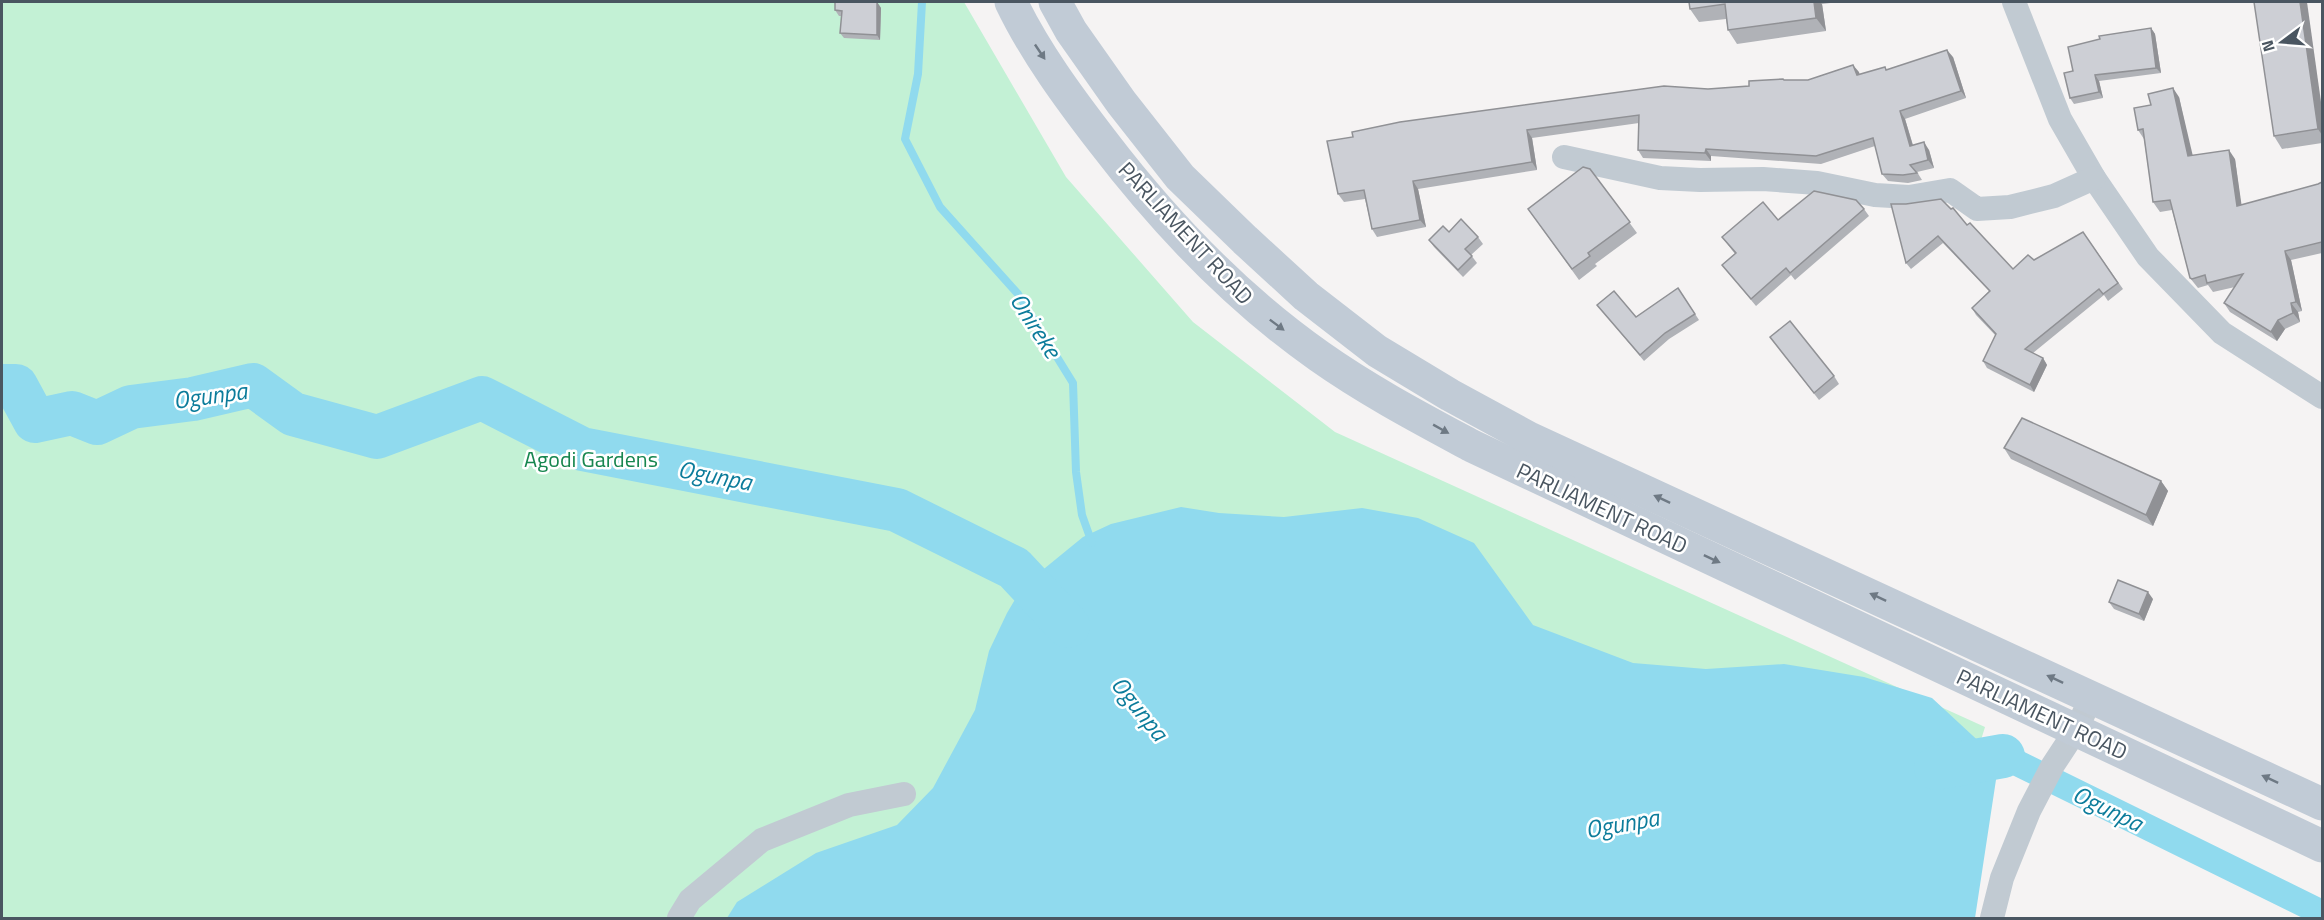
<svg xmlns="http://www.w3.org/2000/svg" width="2324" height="920" font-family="'Titillium Web',sans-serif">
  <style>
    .green { fill: #c3f1d5 }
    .water { fill: #90daee }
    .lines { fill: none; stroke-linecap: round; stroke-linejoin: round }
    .stream { stroke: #90daee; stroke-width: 8 }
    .canal { stroke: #90daee; stroke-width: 26 }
    .river { stroke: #90daee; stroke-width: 44 }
    .street { stroke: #c1cad2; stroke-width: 24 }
    .secondary { stroke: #c1cbd6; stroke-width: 33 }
    .wall { fill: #b0b2b7 }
    .shaded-wall { fill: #909195 }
    .building { fill: #cdcfd5; stroke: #909195; stroke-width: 1.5 }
    .oneway { fill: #6e7984 }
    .labels { text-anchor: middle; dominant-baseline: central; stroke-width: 5; stroke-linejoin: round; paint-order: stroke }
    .street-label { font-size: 22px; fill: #4a5661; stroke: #fff }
    .park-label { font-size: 22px; fill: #17864f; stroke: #fff }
    .water-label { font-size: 24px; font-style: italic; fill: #0c7c9b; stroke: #fff }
  </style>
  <rect width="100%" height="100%" fill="#f5f3f3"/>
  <!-- green -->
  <polygon class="green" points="2,2 964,2 1066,177 1193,322 1335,432 1985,727 1926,918 2,918"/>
  <!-- water -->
  <polygon class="water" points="1181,507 1219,513 1284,517 1362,508 1418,518 1474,543 1533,625 1633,663 1706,669 1784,664 1864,677 1932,698 1999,760 1975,918 727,918 737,902 816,853 897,825 933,788 975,710 989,651 1007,613 1023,586 1083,537 1111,524"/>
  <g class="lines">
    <!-- stream -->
    <polyline class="stream" points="922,2 918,74 905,139 940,207 1018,294 1073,383 1076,472 1082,515 1092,543"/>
    <!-- canal -->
    <polyline class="canal" points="2003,756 2322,913"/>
    <!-- river -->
    <g class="river">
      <polyline points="2,386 16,386 35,421 72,413 97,423 131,407 193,399 253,385 293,414 377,437 482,398 582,449 897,510 1014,568 1068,626"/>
      <polyline points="1936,768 2003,756"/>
    </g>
    <!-- street -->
    <g class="street">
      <polyline points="2014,2 2060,119 2094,178 2148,257 2222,333 2322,397"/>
      <polyline points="1564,157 1660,178 1700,180 1763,179 1817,183 1875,195 1909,197 1950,190 1977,209 2010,207 2054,196 2094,178"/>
      <polyline points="679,918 690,900 762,840 849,805 904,794"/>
      <polyline points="1992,918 2002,878 2029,811 2053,765 2076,730 2092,696"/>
    </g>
    <!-- secondary -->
    <g class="secondary">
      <path d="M1011 2C1035 52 1069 98 1103 142 1165 223 1235 297 1319 356 1367 390 1420 418 1472 446L2322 846"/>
      <polyline points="1055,2 1071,31 1121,102 1180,177 1245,240 1306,296 1377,351 1450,395 1529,438 2322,804"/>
    </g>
  </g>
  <!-- wall -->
  <g class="wall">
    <polygon points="829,2 877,2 881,8 880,40 844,38 840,33 842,16 839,16 835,10 835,3 830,3"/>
    <polygon points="1689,2 1839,2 1822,4 1826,31 1737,44 1728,30 1726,19 1699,22 1690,9"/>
    <polygon points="2151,28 2155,34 2161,73 2099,81 2103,98 2074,104 2070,98 2073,71"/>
    <polygon points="1953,57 1966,98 1905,119 1913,145 1929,150 1934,168 1917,172 1922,180 1908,183 1888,181 1882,174 1875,146 1821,164 1711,156 1711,161 1643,158 1638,150 1639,123 1532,138 1537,170 1418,189 1426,227 1377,237 1372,229 1365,199 1344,202 1338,194 1327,141 1708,89 1749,86 1785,80 1808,80 1853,65 1859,75"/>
    <polygon points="2179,97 2192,156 2235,159 2241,205 2318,184 2322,182 2322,253 2291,260 2302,311 2298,312 2300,322 2285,329 2277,341 2230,312 2224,303 2235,287 2213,292 2208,285 2198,288 2190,278 2172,210 2160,212 2153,202 2144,139 2138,130 2151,105"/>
    <polygon points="2322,109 2322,143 2282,149 2274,136"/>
    <polygon points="1590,169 1637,233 1595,264 1597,266 1579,280 1528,209"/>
    <polygon points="1891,204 1967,225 2013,269 2034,260 2083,232 2123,289 2108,301 2104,295 2033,353 2043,358 2047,365 2034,392 1987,368 1983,361 1996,336 1976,315 1972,308 1989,291 1943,243 1911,269 1906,263"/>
    <polygon points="1864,209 1869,216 1795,280 1791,275 1756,306 1722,265 1735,254 1722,237 1778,220"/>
    <polygon points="1449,232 1478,237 1483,244 1471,255 1477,263 1463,277 1434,247 1429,240"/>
    <polygon points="1678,288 1699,320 1669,339 1644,361 1597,305 1636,317"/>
    <polygon points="1770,337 1834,376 1839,384 1819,400"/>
    <polygon points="2004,448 2161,481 2168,491 2153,526 2011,459"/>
    <polygon points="2153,599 2144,621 2114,609 2109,602"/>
  </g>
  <!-- shaded-wall -->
  <g class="shaded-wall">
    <polygon points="877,2 881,8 880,40 877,35"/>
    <polygon points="1814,2 1820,2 1822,4 1826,31 1816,18"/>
    <polygon points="2300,2 2307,2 2322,109 2322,135 2318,129"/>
    <polygon points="2151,28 2155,34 2161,73 2156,68"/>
    <polygon points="1947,50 1953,57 1966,98 1961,91"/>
    <polygon points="1853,65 1859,72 1862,83 1857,75"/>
    <polygon points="2095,75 2099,81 2103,98 2099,92"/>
    <polygon points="2173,88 2179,97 2195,165 2188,156"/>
    <polygon points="1900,111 1905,119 1915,153 1910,146"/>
    <polygon points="1527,130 1532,138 1537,170 1532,162"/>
    <polygon points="1924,142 1929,150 1934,168 1928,160"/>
    <polygon points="1706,149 1711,156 1711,161 1705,153"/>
    <polygon points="2229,150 2235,159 2243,215 2237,206"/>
    <polygon points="1413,181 1418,189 1426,227 1420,220"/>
    <polygon points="2285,251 2291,260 2302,311 2296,302"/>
    <polygon points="2291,303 2298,312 2300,322 2293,313"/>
    <polygon points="2278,320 2285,329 2277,341 2271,332"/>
    <polygon points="2043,358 2047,365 2034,392 2030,385"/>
    <polygon points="2161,481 2168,491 2153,526 2146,515"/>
    <polygon points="2148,592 2153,599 2144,621 2139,614"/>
  </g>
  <!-- building -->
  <g class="building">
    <polygon points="835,2 877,2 877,35 840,33 842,11 835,10"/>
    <polygon points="1689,2 1814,2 1816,18 1728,30 1725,4 1690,9"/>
    <polygon points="2254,2 2300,2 2318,129 2274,136"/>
    <polygon points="2151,28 2156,68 2095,75 2099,92 2070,98 2064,73 2073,71 2068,47 2100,39 2099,36"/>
    <polygon points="1947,50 1961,91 1900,111 1910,146 1924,142 1928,160 1910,165 1917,173 1903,175 1882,174 1873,138 1816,156 1706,149 1705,153 1638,150 1639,115 1527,130 1532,162 1413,181 1420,220 1372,229 1364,190 1338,194 1327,141 1353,137 1352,132 1400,122 1664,86 1708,89 1749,86 1749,81 1783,79 1784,80 1808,80 1853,65 1857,75 1885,67 1886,70"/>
    <polygon points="2173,88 2188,156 2229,150 2237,206 2318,184 2322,182 2322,242 2285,251 2296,302 2291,303 2293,313 2278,320 2271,332 2224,303 2243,274 2207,283 2205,275 2192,279 2190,278 2170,200 2153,202 2143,129 2138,130 2134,108 2151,105 2148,94"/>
    <polygon points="1583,167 1590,169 1630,222 1588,253 1590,256 1572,269 1528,209"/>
    <polygon points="1814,191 1856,200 1864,209 1790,273 1786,268 1751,299 1722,265 1736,253 1722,237 1763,202 1778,220"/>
    <polygon points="1941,199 1951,209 1953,208 1967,225 1970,223 2013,269 2028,255 2034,260 2083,232 2118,283 2103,294 2099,289 2025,349 2043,358 2030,385 1983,361 1996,334 1972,308 1990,291 1938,236 1906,263 1891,204 1906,204"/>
    <polygon points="1461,219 1478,237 1465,249 1472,256 1458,270 1429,240 1443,226 1449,232"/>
    <polygon points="1678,288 1695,314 1665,333 1640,355 1597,305 1614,291 1636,317"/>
    <polygon points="1790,321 1834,376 1814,393 1770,337"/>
    <polygon points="2022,418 2161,481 2146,515 2004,448"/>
    <polygon points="2118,580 2148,592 2139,614 2109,602"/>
  </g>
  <!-- one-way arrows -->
  <defs><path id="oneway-solid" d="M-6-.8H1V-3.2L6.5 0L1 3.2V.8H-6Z" transform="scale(1.5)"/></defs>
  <g class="oneway">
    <use href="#oneway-solid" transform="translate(1040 52) rotate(56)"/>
    <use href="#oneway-solid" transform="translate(1277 325) rotate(37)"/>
    <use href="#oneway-solid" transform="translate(1441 429) rotate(29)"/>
    <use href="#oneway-solid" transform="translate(1662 499) rotate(-155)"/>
    <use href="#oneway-solid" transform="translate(1712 559) rotate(25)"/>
    <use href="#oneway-solid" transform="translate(1878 597) rotate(-155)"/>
    <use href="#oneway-solid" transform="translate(2055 679) rotate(-155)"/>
    <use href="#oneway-solid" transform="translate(2270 779) rotate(-155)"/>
  </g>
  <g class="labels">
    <!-- street labels -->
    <g class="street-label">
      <text transform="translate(1186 233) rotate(47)">PARLIAMENT ROAD</text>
      <text transform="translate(1602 508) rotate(25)">PARLIAMENT ROAD</text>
      <text transform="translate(2042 714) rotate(25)">PARLIAMENT ROAD</text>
    </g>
    <!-- park labels -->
    <g class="park-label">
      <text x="591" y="459">Agodi Gardens</text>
    </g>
    <!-- water labels -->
    <g class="water-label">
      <text transform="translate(1036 325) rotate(57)">Onireke</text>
      <text transform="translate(210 395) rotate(-8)">Ogunpa</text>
      <text transform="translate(715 475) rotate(11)">Ogunpa</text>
      <text transform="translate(1140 708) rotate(51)">Ogunpa</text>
      <text transform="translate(2108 808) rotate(26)">Ogunpa</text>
      <text transform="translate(1622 823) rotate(-10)">Ogunpa</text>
    </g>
  </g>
  <!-- border -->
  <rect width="2324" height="920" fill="none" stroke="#4a5661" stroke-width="6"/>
  <!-- north arrow -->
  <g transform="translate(2282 42) rotate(254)" stroke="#ffffff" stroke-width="4.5" paint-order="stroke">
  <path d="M0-4.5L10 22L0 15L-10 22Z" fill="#4a5661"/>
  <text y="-9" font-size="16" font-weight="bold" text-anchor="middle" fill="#4a5661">N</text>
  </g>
</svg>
